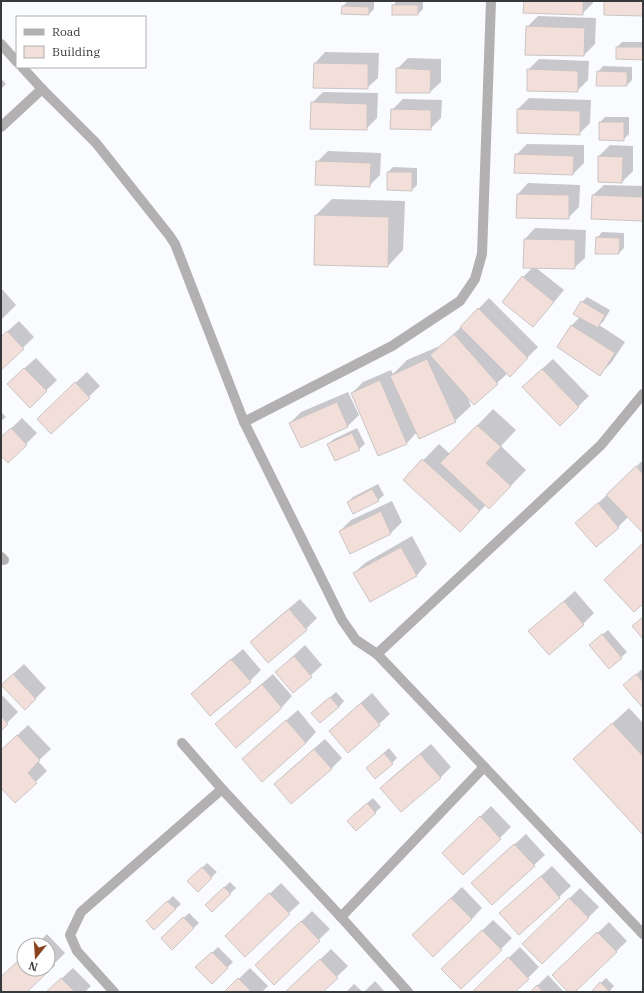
<svg xmlns="http://www.w3.org/2000/svg" width="644" height="993" font-family="'IBM Plex Serif',serif">
  <style>
    .shadow { fill: #0003 }
    .building { fill: #f3dfda; stroke: #cac5c4 }
    .lines { fill: none; stroke-linecap: round; stroke-linejoin: round }
    .minor { stroke: #b2b0b0; stroke-width: 10 }
  </style>
  <rect width="100%" height="100%" fill="#fafbff"/>
  <!-- shadow -->
  <g class="shadow">
    <polygon points="348,1 374,2 374,9 369,14 343,6"/>
    <polygon points="397,1 423,1 423,9 418,14 393,14 393,5"/>
    <polygon points="525,1 593,1 593,3 582,14"/>
    <polygon points="538,16 596,18 595,44 584,55 526,54 527,27"/>
    <polygon points="622,42 643,42 643,59 617,47"/>
    <polygon points="325,52 379,53 378,78 367,88 314,87 315,63"/>
    <polygon points="408,58 441,59 441,82 430,92 397,69"/>
    <polygon points="539,59 589,61 588,80 577,91 528,70"/>
    <polygon points="603,66 632,67 632,80 627,85 598,72"/>
    <polygon points="1,78 6,84 1,89"/>
    <polygon points="323,92 378,93 377,118 366,129 312,103"/>
    <polygon points="529,98 591,100 590,123 579,134 518,109"/>
    <polygon points="403,99 442,100 441,118 430,129 392,110"/>
    <polygon points="605,117 629,117 629,134 623,140 600,139 600,122"/>
    <polygon points="527,144 584,145 584,163 573,174 516,155"/>
    <polygon points="610,145 633,146 633,171 622,182 599,156"/>
    <polygon points="328,151 381,153 380,175 369,186 317,162"/>
    <polygon points="393,167 417,168 417,185 412,190 388,172"/>
    <polygon points="528,183 580,185 579,207 568,218 518,194"/>
    <polygon points="604,185 643,186 643,220 593,195"/>
    <polygon points="332,199 405,201 403,250 388,266 315,264 316,215"/>
    <polygon points="535,228 586,230 585,258 574,268 535,267 564,290 544,314 533,325 523,277 533,267 525,239"/>
    <polygon points="602,232 624,233 624,248 619,253 597,238"/>
    <polygon points="1,288 16,305 1,320"/>
    <polygon points="587,297 610,310 603,322 599,325 625,342 611,363 600,374 558,347 572,325 580,317 582,302"/>
    <polygon points="489,298 538,347 510,375 508,373 474,404 467,396 471,406 455,421 417,432 407,443 379,455 352,393 363,382 391,370 393,374 407,360 442,345 461,327"/>
    <polygon points="19,321 34,337 1,369 1,337"/>
    <polygon points="36,358 57,380 30,406 19,373"/>
    <polygon points="553,359 589,396 560,424 534,376"/>
    <polygon points="87,372 100,386 51,433 49,408"/>
    <polygon points="348,392 359,415 348,426 301,447 290,423 301,412"/>
    <polygon points="493,409 516,430 501,446 526,470 505,492 486,505 460,531 404,480 439,444 450,454"/>
    <polygon points="1,412 6,417 1,421"/>
    <polygon points="22,418 37,433 26,444 1,454 1,438"/>
    <polygon points="357,428 365,444 359,449 328,444 334,439"/>
    <polygon points="643,460 643,532 628,517 618,527 597,546 588,512 607,495"/>
    <polygon points="378,484 384,495 378,500 348,502 353,497"/>
    <polygon points="392,501 402,522 391,533 350,552 340,531 351,520"/>
    <polygon points="412,536 427,564 417,575 370,601 354,573 365,563"/>
    <polygon points="575,591 594,613 583,624 549,654 541,621"/>
    <polygon points="300,599 317,618 306,629 268,662 251,642 262,631"/>
    <polygon points="608,630 627,652 610,667 596,640"/>
    <polygon points="305,645 322,665 293,692 276,672"/>
    <polygon points="243,649 261,670 250,681 192,694 203,683"/>
    <polygon points="24,664 46,688 25,709 13,674"/>
    <polygon points="643,668 643,706 625,685"/>
    <polygon points="273,674 292,696 282,707 236,746 217,724 228,713"/>
    <polygon points="336,692 344,701 339,707 318,708"/>
    <polygon points="372,693 390,714 379,724 330,731 341,720"/>
    <polygon points="1,694 18,712 1,729"/>
    <polygon points="629,708 643,723 643,834 590,744"/>
    <polygon points="298,710 316,732 306,743 243,759 254,748"/>
    <polygon points="28,725 51,749 38,761 47,771 16,801 1,786 1,751"/>
    <polygon points="325,739 342,758 331,769 275,784 286,773"/>
    <polygon points="431,744 451,767 440,778 381,788 392,777"/>
    <polygon points="389,748 397,758 392,763 367,768"/>
    <polygon points="373,798 381,807 356,830 353,815"/>
    <polygon points="491,806 511,827 463,874 443,853"/>
    <polygon points="526,834 545,855 534,865 484,872"/>
    <polygon points="207,863 217,872 198,890 189,881"/>
    <polygon points="552,866 571,886 519,934 511,903"/>
    <polygon points="230,882 236,888 212,911 206,905"/>
    <polygon points="281,883 300,903 289,913 237,925"/>
    <polygon points="462,887 482,908 472,919 424,924"/>
    <polygon points="580,888 599,907 542,963 524,944"/>
    <polygon points="173,896 181,904 154,929 147,921"/>
    <polygon points="312,911 330,929 274,983 267,954"/>
    <polygon points="189,913 199,923 172,948 162,938"/>
    <polygon points="493,920 512,938 501,949 454,958"/>
    <polygon points="609,922 627,941 574,992 569,992 564,965"/>
    <polygon points="47,934 65,953 26,992 5,992 1,988 1,978 24,956 24,969 48,969 48,945 36,945"/>
    <polygon points="218,947 233,962 212,983 197,967"/>
    <polygon points="520,947 539,967 514,992 473,992"/>
    <polygon points="331,949 348,966 321,992 287,992"/>
    <polygon points="73,968 91,986 85,992 47,992"/>
    <polygon points="250,968 268,986 262,992 225,992"/>
    <polygon points="548,975 564,992 531,992"/>
    <polygon points="606,978 614,986 609,992 592,992"/>
    <polygon points="375,981 385,992 364,992"/>
    <polygon points="354,984 363,992 346,992"/>
  </g>
  <!-- building -->
  <g class="building">
    <polygon points="524,1 583,1 583,15 523,13"/>
    <polygon points="604,1 643,1 643,16 604,15"/>
    <rect x="392" y="5" width="26" height="10"/>
    <polygon points="342,6 369,7 369,15 341,14"/>
    <polygon points="526,26 585,28 584,56 525,55"/>
    <polygon points="616,47 643,47 643,60 616,59"/>
    <polygon points="314,63 368,64 368,89 313,88"/>
    <polygon points="396,68 431,70 430,93 396,93"/>
    <polygon points="527,69 578,71 578,92 527,91"/>
    <polygon points="597,71 627,72 627,86 596,86"/>
    <polygon points="311,102 367,104 367,130 310,129"/>
    <polygon points="391,109 431,110 431,130 390,129"/>
    <polygon points="517,109 580,111 580,135 517,133"/>
    <polygon points="599,122 624,122 624,141 599,140"/>
    <polygon points="515,154 574,156 573,175 514,173"/>
    <polygon points="598,156 623,157 622,183 598,182"/>
    <polygon points="316,161 371,163 370,187 315,185"/>
    <polygon points="387,172 412,172 412,191 387,190"/>
    <polygon points="517,194 569,195 569,219 516,218"/>
    <polygon points="592,195 643,197 643,221 591,219"/>
    <polygon points="315,215 389,217 388,267 314,265"/>
    <polygon points="596,237 620,238 619,254 595,254"/>
    <polygon points="524,239 575,240 575,269 523,268"/>
    <polygon points="522,276 554,302 533,327 502,302"/>
    <polygon points="581,301 605,315 598,328 573,314"/>
    <polygon points="478,308 528,358 510,377 460,327"/>
    <polygon points="571,325 615,353 600,376 557,347"/>
    <polygon points="7,331 24,349 1,370 1,337"/>
    <polygon points="454,334 498,384 474,405 430,355"/>
    <polygon points="427,359 456,422 419,439 390,376"/>
    <polygon points="24,368 47,391 30,408 7,384"/>
    <polygon points="542,369 579,407 560,426 522,387"/>
    <polygon points="380,380 407,444 378,456 351,393"/>
    <polygon points="75,382 90,398 51,434 37,419"/>
    <polygon points="337,402 348,427 301,448 289,423"/>
    <polygon points="477,425 501,447 486,463 511,486 489,509 440,463"/>
    <polygon points="11,428 27,445 8,463 1,456 1,437"/>
    <polygon points="352,433 360,450 335,461 327,444"/>
    <polygon points="422,459 480,511 460,532 403,480"/>
    <polygon points="636,466 643,474 643,533 606,495"/>
    <polygon points="372,489 379,501 353,514 347,502"/>
    <polygon points="598,503 619,528 596,547 575,523"/>
    <polygon points="381,511 391,534 350,554 339,531"/>
    <polygon points="643,543 643,604 634,612 604,580"/>
    <polygon points="401,547 417,576 370,602 353,573"/>
    <polygon points="564,601 584,625 549,655 528,631"/>
    <polygon points="289,609 307,630 268,663 250,642"/>
    <polygon points="643,617 643,639 632,626"/>
    <polygon points="602,634 622,658 609,669 589,645"/>
    <polygon points="294,656 312,677 293,693 275,672"/>
    <polygon points="231,659 251,682 210,716 191,694"/>
    <polygon points="13,674 36,699 25,710 1,685"/>
    <polygon points="636,674 643,682 643,708 623,685"/>
    <polygon points="262,684 282,708 236,748 215,724"/>
    <polygon points="330,697 339,707 320,723 311,713"/>
    <polygon points="361,703 380,725 348,753 329,731"/>
    <polygon points="1,716 8,724 1,731"/>
    <polygon points="286,720 306,743 262,782 242,759"/>
    <polygon points="612,723 643,756 643,835 573,759"/>
    <polygon points="17,735 40,760 28,773 37,783 15,803 1,788 1,750"/>
    <polygon points="314,749 332,769 291,804 274,784"/>
    <polygon points="384,753 393,764 375,779 366,768"/>
    <polygon points="420,754 441,778 401,812 380,788"/>
    <polygon points="367,803 376,813 356,831 347,821"/>
    <polygon points="480,816 501,839 463,875 442,853"/>
    <polygon points="514,844 535,866 492,905 471,883"/>
    <polygon points="202,867 212,878 198,892 187,881"/>
    <polygon points="541,876 560,898 519,935 499,913"/>
    <polygon points="224,887 231,894 212,912 205,905"/>
    <polygon points="269,893 290,914 245,957 225,936"/>
    <polygon points="451,898 472,919 433,957 412,935"/>
    <polygon points="569,898 589,918 542,964 522,944"/>
    <polygon points="167,901 176,909 154,930 146,921"/>
    <polygon points="183,917 194,928 172,950 161,938"/>
    <polygon points="301,921 320,941 274,985 255,965"/>
    <polygon points="482,930 502,950 461,989 441,969"/>
    <polygon points="597,932 617,952 575,992 568,992 552,975"/>
    <polygon points="212,952 228,968 212,984 195,967"/>
    <polygon points="24,955 24,969 48,969 48,958 55,965 27,992 4,992 1,989 1,977"/>
    <polygon points="508,957 529,979 515,992 472,992"/>
    <polygon points="320,959 338,978 323,992 285,992"/>
    <polygon points="61,978 75,992 46,992"/>
    <polygon points="238,978 252,992 224,992"/>
    <polygon points="600,982 610,992 591,992"/>
    <polygon points="537,985 543,992 530,992"/>
  </g>
  <g class="lines">
    <!-- minor -->
    <g class="minor">
      <polyline points="1,44 17,62"/>
      <polyline points="22,67 42,89 96,143 169,235 175,244 244,422 342,620 356,640 377,654 643,934"/>
      <polyline points="1,127 42,89"/>
      <polyline points="244,422 392,346 460,301 475,279 482,254 491,1"/>
      <polyline points="1,557 4,560"/>
      <polyline points="377,654 601,445 643,394"/>
      <polyline points="182,743 222,789 341,917"/>
      <polyline points="114,992 77,951 70,935 81,912 222,789"/>
      <polyline points="408,992 341,917 484,767"/>
    </g>
  </g>
  <!-- border -->
  <rect width="644" height="993" fill="none" stroke="#38393a" stroke-width="4"/>
  <!-- legend -->
  <rect x="16" y="16" width="130" height="52" fill="#ffffff" stroke="#afb0b0"/>
  <rect x="24" y="29" width="20" height="6" fill="#b2b0b0" stroke="#afb0b0"/>
  <text x="52" y="36" font-size="12" fill="#38393a">Road</text>
  <rect x="24" y="46" width="20" height="12" fill="#f3dfda" stroke="#afb0b0"/>
  <text x="52" y="56" font-size="12" fill="#38393a">Building</text>
  <!-- north arrow -->
  <g transform="translate(36 957) rotate(197)"><circle r="19" fill="#ffffff" stroke="#afb0b0"/>
  <path d="M0-3L7 15L0 10L-7 15Z" fill="#8b4420"/>
  <text y="-6" font-size="11" font-weight="bold" text-anchor="middle" fill="#38393a">N</text>
  </g>
</svg>
